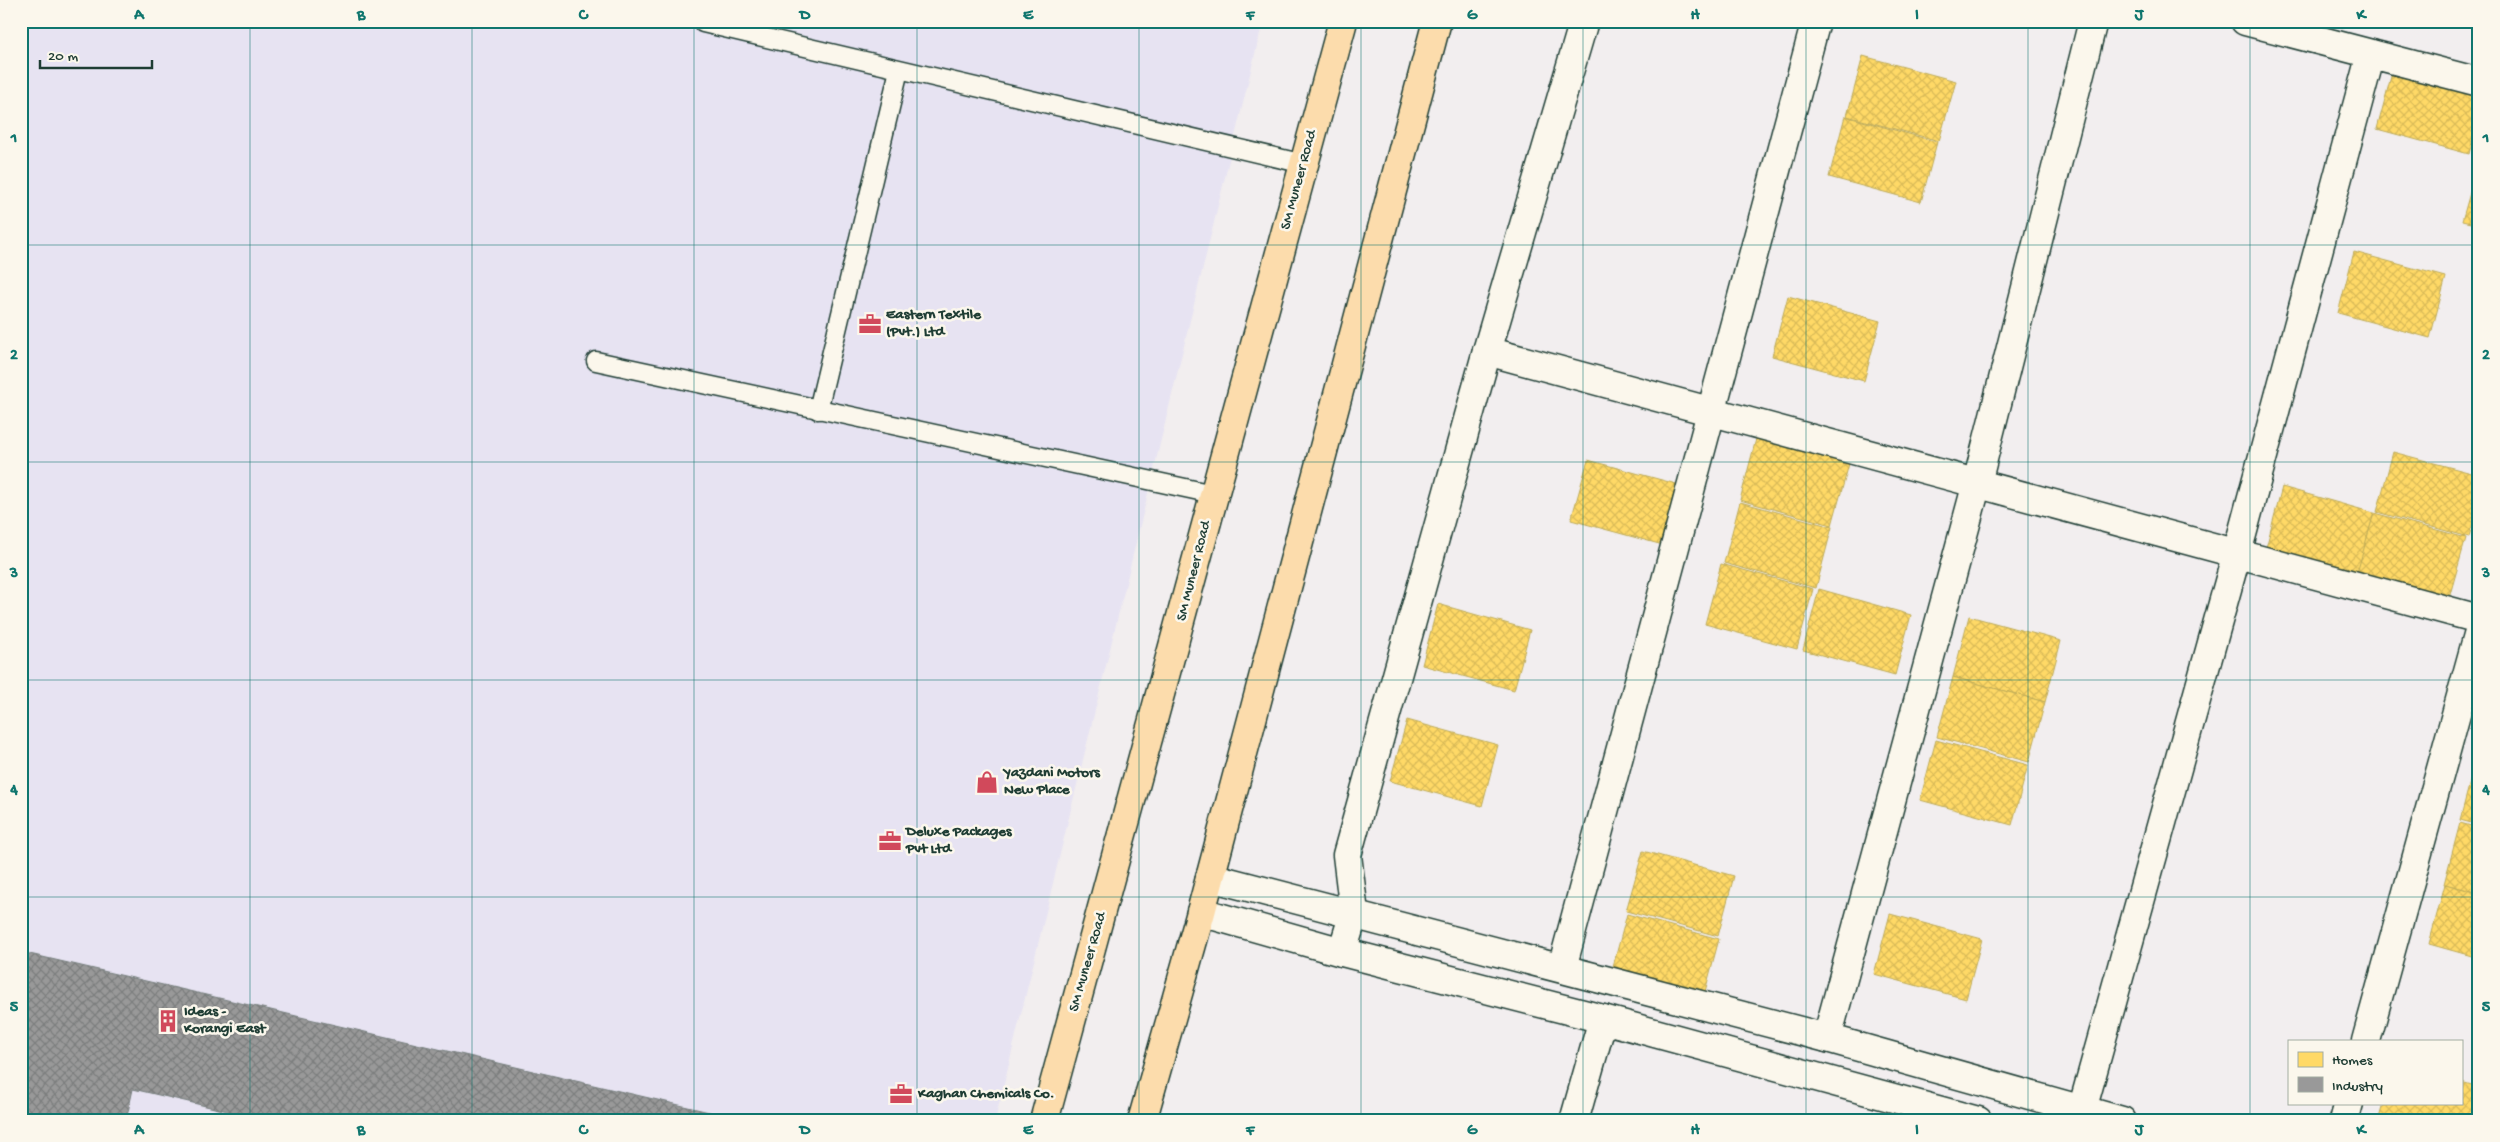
<svg xmlns="http://www.w3.org/2000/svg" width="2500" height="1142" font-family="'Gochi Hand',sans-serif">
  <style>
    .built { fill: #e7e3f2 }
    .homes { fill: url(#homes-cross-hatch); stroke: #bcaa57 }
    .industry { fill: url(#industry-cross-hatch); stroke: #747d7b }
    .lines { fill: none; stroke-linecap: round; stroke-linejoin: round }
    .lane-casing { stroke: #1f3d34; stroke-width: 21 }
    .street-casing { stroke: #1f3d34; stroke-width: 31 }
    .primary-casing { stroke: #1f3d34; stroke-width: 31 }
    .lane { stroke: #fbf7ec; stroke-width: 18 }
    .street { stroke: #fbf7ec; stroke-width: 28 }
    .primary { stroke: #fcdcac; stroke-width: 28 }
    .grid { fill: none; stroke: #0f766e; stroke-width: 1; stroke-opacity: 0.55 }
    .labels { text-anchor: middle; dominant-baseline: central; stroke-width: 5; stroke-linejoin: round; paint-order: stroke }
    .street-label { font-size: 15px; fill: #1f3d34; stroke: #fbf7ec }
    .poi-label { font-size: 15px; font-weight: bold; fill: #1f3d34; stroke: #fbf7ec; text-anchor: start }
    .neatline { fill: none; stroke: #0f766e; stroke-width: 2 }
    .grid-label { font-size: 16px; text-anchor: middle; font-weight: bold; fill: #0f766e }
  </style>
  <defs>
    <pattern id="homes-cross-hatch" width="8" height="8" patternUnits="userSpaceOnUse" patternTransform="scale(1.25)"><rect width="8" height="8" fill="#ffd966"/><path d="M0 0l8 8M0 8l8-8" fill="none" stroke="#dabb59"/></pattern>
    <pattern id="industry-cross-hatch" width="8" height="8" patternUnits="userSpaceOnUse" patternTransform="scale(1.25)"><rect width="8" height="8" fill="#999"/><path d="M0 0l8 8M0 8l8-8" fill="none" stroke="#7c7e7e"/></pattern>
  </defs>
  <rect width="100%" height="100%" fill="#f2eeef"/>
  <filter id="ink" filterUnits="userSpaceOnUse"><feTurbulence type="fractalNoise" baseFrequency=".02" numOctaves="2"/><feDisplacementMap in="SourceGraphic" scale="10" xChannelSelector="R" yChannelSelector="G"/><feConvolveMatrix kernelMatrix="1 2 1 2 8 2 1 2 1" color-interpolation-filters="sRGB"/></filter>
  <g filter="url(#ink)">
    <!-- built -->
    <polygon class="built" points="21,21 1263,21 995,1121 21,1121"/>
    <!-- homes -->
    <g class="homes">
      <polygon points="1863,56 1956,81 1939,141 1847,116"/>
      <polygon points="2393,69 2479,93 2479,116 2469,154 2377,129"/>
      <polygon points="1845,116 1937,142 1921,202 1829,177"/>
      <polygon points="2479,161 2479,225 2462,221"/>
      <polygon points="2354,252 2446,277 2430,338 2338,313"/>
      <polygon points="1788,296 1880,321 1864,381 1772,356"/>
      <polygon points="1756,439 1849,464 1832,525 1740,500"/>
      <polygon points="2393,452 2479,475 2479,499 2469,537 2377,512"/>
      <polygon points="1588,460 1680,485 1663,545 1571,520"/>
      <polygon points="2282,487 2374,513 2358,573 2266,548"/>
      <polygon points="1740,502 1832,527 1816,588 1724,563"/>
      <polygon points="2374,513 2466,538 2449,598 2357,573"/>
      <polygon points="1721,564 1813,589 1797,649 1705,624"/>
      <polygon points="1819,589 1911,615 1895,675 1803,650"/>
      <polygon points="1438,604 1530,630 1514,690 1422,665"/>
      <polygon points="1969,616 2061,641 2045,702 1953,677"/>
      <polygon points="1953,677 2045,702 2029,762 1937,737"/>
      <polygon points="1407,720 1498,745 1482,806 1390,781"/>
      <polygon points="1936,740 2028,765 2012,825 1920,800"/>
      <polygon points="2476,759 2479,760 2479,825 2460,820"/>
      <polygon points="2460,823 2479,828 2479,893 2444,884"/>
      <polygon points="1643,851 1734,876 1718,936 1626,911"/>
      <polygon points="2445,884 2479,893 2479,958 2429,944"/>
      <polygon points="1627,914 1719,939 1703,999 1611,974"/>
      <polygon points="1890,914 1982,939 1966,999 1874,974"/>
      <polygon points="2461,1082 2479,1087 2476,1121 2378,1121 2383,1103 2461,1103"/>
    </g>
    <!-- industry -->
    <polygon class="industry" points="21,952 748,1121 270,1121 133,1089 126,1121 21,1121"/>
    <g class="lines">
      <defs>
        <g id="lane">
          <polyline points="703,23 1304,164"/>
          <polyline points="596,361 1213,494"/>
          <polyline points="818,410 899,70"/>
        </g>
        <g id="street">
          <polyline points="2245,21 2479,82"/>
          <polyline points="1487,351 2479,619"/>
          <polyline points="1210,877 1827,1038 2122,1121"/>
          <polyline points="1201,912 1342,952 1603,1019 1978,1121"/>
          <polyline points="1342,952 1354,913 1347,855 1487,351 1584,21"/>
          <polyline points="1562,968 1816,21"/>
          <polyline points="1827,1038 1977,483 2093,21"/>
          <polyline points="2366,1041 2479,631"/>
          <polyline points="2082,1110 2237,553 2371,54"/>
          <polyline points="1574,1121 1603,1019"/>
          <polyline points="2344,1121 2349,1103"/>
        </g>
        <g id="primary">
          <polyline points="1044,1121 1343,21"/>
          <polyline points="1142,1121 1201,912 1437,21"/>
        </g>
      </defs>
      <!-- lane casing -->
      <use href="#lane" class="lane-casing"/>
      <!-- street casing -->
      <use href="#street" class="street-casing"/>
      <!-- primary casing -->
      <use href="#primary" class="primary-casing"/>
      <!-- lane -->
      <use href="#lane" class="lane"/>
      <!-- street -->
      <use href="#street" class="street"/>
      <!-- primary -->
      <use href="#primary" class="primary"/>
    </g>
  </g>
  <!-- grid -->
  <path class="grid" d="M250 21V1121M472 21V1121M694 21V1121M917 21V1121M1139 21V1121M1361 21V1121M1583 21V1121M1806 21V1121M2028 21V1121M2250 21V1121M21 245H2479M21 462H2479M21 680H2479M21 897H2479"/>
  <!-- icons -->
  <defs>
    <symbol id="office-bare" viewBox="-9 -9 18 18"><path d="M-6-3h4V-5.5h4V-3h4V5H-6ZM-1-4.5V-3h2v-1.5ZM-6 0V1H6V0Z" fill="#d1495b" stroke="#fbf7ec" stroke-width="2.5" paint-order="stroke"/></symbol>
    <symbol id="shop-bare" viewBox="-9 -9 18 18"><path d="M-5-2.5h2.3a2.7 3.5 0 0 1 5.4 0H5L5.5 6h-11ZM-1.5-2.5h3a1.5 2.3 0 0 0-3 0Z" fill="#d1495b" stroke="#fbf7ec" stroke-width="2.5" paint-order="stroke"/></symbol>
    <symbol id="building-bare" viewBox="-9 -9 18 18"><path d="M-4-6H4V6H1V3H-1V6H-4ZM-2.5-4.3h1.7v1.8h-1.7ZM.8-4.3h1.7v1.8H.8ZM-2.5-1h1.7V.8h-1.7ZM.8-1h1.7V.8H.8Z" fill="#d1495b" stroke="#fbf7ec" stroke-width="2.5" paint-order="stroke"/></symbol>
  </defs>
  <g fill-rule="evenodd">
    <use href="#office-bare" x="854" y="308" width="32" height="32"/>
    <use href="#shop-bare" x="971" y="766" width="32" height="32"/>
    <use href="#office-bare" x="874" y="825" width="32" height="32"/>
    <use href="#building-bare" x="152" y="1005" width="32" height="32"/>
    <use href="#office-bare" x="885" y="1078" width="32" height="32"/>
  </g>
  <g class="labels">
    <!-- street labels -->
    <g class="street-label">
      <text transform="translate(1299 180) rotate(-75)">SM Muneer Road</text>
      <text transform="translate(1194 571) rotate(-76)">SM Muneer Road</text>
      <text transform="translate(1088 962) rotate(-74)">SM Muneer Road</text>
    </g>
    <!-- poi labels -->
    <g class="poi-label">
      <text x="886" y="315">Eastern Textile<tspan x="886" dy="17">(Pvt.) Ltd</tspan></text>
      <text x="1004" y="773">Yazdani Motors<tspan x="1004" dy="17">New Place</tspan></text>
      <text x="906" y="832">Deluxe Packages<tspan x="906" dy="17">Pvt Ltd</tspan></text>
      <text x="184" y="1012">Ideas -<tspan x="184" dy="17">Korangi East</tspan></text>
      <text x="918" y="1094">Kaghan Chemicals Co.</text>
    </g>
  </g>
  <!-- margin -->
  <rect width="2500" height="1142" fill="none" stroke="#fbf7ec" stroke-width="55"/>
  <!-- legend -->
  <rect x="2288" y="1040" width="175" height="65" fill="#fbf7ec" stroke="#a3ada2"/>
  <rect x="2298" y="1052" width="25" height="15" fill="#ffd966" stroke="#a3ada2"/>
  <text x="2332" y="1064" font-size="15" fill="#1f3d34">Homes</text>
  <rect x="2298" y="1077" width="25" height="15" fill="#999999" stroke="#a3ada2"/>
  <text x="2332" y="1090" font-size="15" fill="#1f3d34">Industry</text>
  <!-- scale -->
  <path d="M40 60v8h112v-8" fill="none" stroke="#1f3d34" stroke-width="2.5"/>
  <text x="48" y="60" font-size="15" fill="#1f3d34" stroke="#fbf7ec" stroke-width="4" paint-order="stroke">20 m</text>
  <rect x="28" y="28" width="2444" height="1086" class="neatline"/>
  <g class="grid-label">
    <text x="139" y="19">A</text>
    <text x="361" y="19">B</text>
    <text x="583" y="19">C</text>
    <text x="805" y="19">D</text>
    <text x="1028" y="19">E</text>
    <text x="1250" y="19">F</text>
    <text x="1472" y="19">G</text>
    <text x="1695" y="19">H</text>
    <text x="1917" y="19">I</text>
    <text x="2139" y="19">J</text>
    <text x="2361" y="19">K</text>
    <text x="14" y="142">1</text>
    <text x="2486" y="142">1</text>
    <text x="14" y="359">2</text>
    <text x="2486" y="359">2</text>
    <text x="14" y="577">3</text>
    <text x="2486" y="577">3</text>
    <text x="14" y="794">4</text>
    <text x="2486" y="794">4</text>
    <text x="14" y="1011">5</text>
    <text x="2486" y="1011">5</text>
    <text x="139" y="1134">A</text>
    <text x="361" y="1134">B</text>
    <text x="583" y="1134">C</text>
    <text x="805" y="1134">D</text>
    <text x="1028" y="1134">E</text>
    <text x="1250" y="1134">F</text>
    <text x="1472" y="1134">G</text>
    <text x="1695" y="1134">H</text>
    <text x="1917" y="1134">I</text>
    <text x="2139" y="1134">J</text>
    <text x="2361" y="1134">K</text>
  </g>
</svg>
